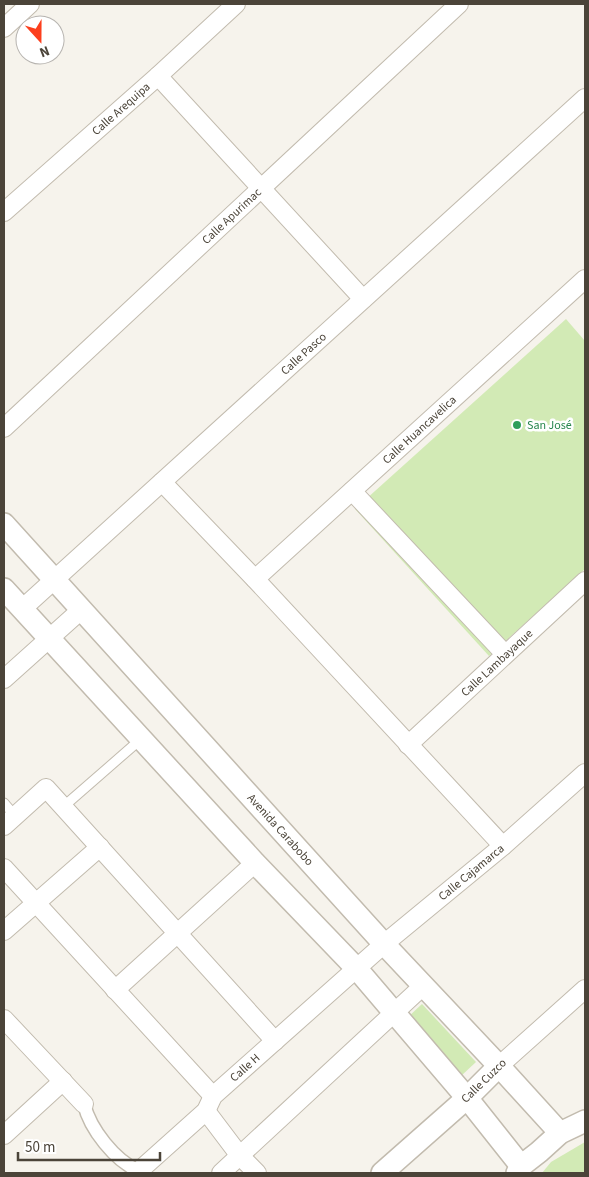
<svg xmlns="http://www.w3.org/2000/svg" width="589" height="1177" font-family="'Source Sans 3',sans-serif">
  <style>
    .green { fill: #d2eab5 }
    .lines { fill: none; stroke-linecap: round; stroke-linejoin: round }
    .service-casing { stroke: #c2bbae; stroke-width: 11 }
    .pedestrian-casing { stroke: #c2bbae; stroke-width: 15 }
    .minor-casing { stroke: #c2bbae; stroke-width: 20 }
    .tertiary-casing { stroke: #c2bbae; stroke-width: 24 }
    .service { stroke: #fff; stroke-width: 9 }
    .pedestrian { stroke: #fff; stroke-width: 12 }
    .minor { stroke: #fff; stroke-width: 18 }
    .tertiary { stroke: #fff; stroke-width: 21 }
    .leisure-dot { fill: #2e9e5b; stroke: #fff; stroke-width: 2 }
    .labels { text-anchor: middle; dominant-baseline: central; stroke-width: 5; stroke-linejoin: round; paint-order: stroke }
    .street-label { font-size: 12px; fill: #4b4439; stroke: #fff }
    .leisure-label { font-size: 12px; fill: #27864d; stroke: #fff; text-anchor: start }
  </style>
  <rect width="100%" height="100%" fill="#f6f3ec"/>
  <!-- green -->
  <g class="green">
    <polygon points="566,319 585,341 585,569 489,656 355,509"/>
    <polygon points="422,1004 476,1062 461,1076 407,1018"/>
    <polygon points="585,1142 585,1173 542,1173 551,1162"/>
  </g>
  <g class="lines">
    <defs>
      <g id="service">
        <polyline points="4,803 15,816"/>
        <polyline points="63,807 141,739"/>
      </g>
      <path id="pedestrian" d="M84 1104C90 1129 115 1161 139 1171"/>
      <g id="minor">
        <polyline points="4,28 30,4"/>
        <polyline points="158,76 363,299"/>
        <path id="s1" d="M4 212 158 76 236 4"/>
        <path id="s2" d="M4 428 459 4"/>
        <polyline points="162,482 255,579 503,846"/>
        <polyline points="352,491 505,654"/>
        <path id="s3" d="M255 579 585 279"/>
        <path id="s4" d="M22 609 585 98"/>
        <polyline points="4,679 81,610"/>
        <path id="s5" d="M408 745 585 581"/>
        <polyline points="4,826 46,788 275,1041"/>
        <polyline points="4,868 213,1096"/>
        <polyline points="4,931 100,847"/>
        <polyline points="115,990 255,863"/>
        <polyline points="4,1019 84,1104"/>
        <polyline points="499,1066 585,989"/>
        <polyline points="206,1111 240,1156 257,1173"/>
        <polyline points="4,1135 63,1081"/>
        <path id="s6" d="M141 1173 139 1171 206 1111 213 1096 384 944 503 846 585 773"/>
        <polyline points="221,1173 423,986"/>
      </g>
      <g id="tertiary">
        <path id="s7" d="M4 524 384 944 499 1066 560 1133"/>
        <polyline points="4,589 255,863 357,969 467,1098 521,1166"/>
        <polyline points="382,1173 467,1098 499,1066"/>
        <polyline points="517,1173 521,1166 539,1152 560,1133 585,1121"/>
      </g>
    </defs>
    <!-- service casing -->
    <use href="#service" class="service-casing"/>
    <!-- pedestrian casing -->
    <use href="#pedestrian" class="pedestrian-casing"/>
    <!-- minor casing -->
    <use href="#minor" class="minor-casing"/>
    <!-- tertiary casing -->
    <use href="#tertiary" class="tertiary-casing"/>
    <!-- service -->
    <use href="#service" class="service"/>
    <!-- pedestrian -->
    <use href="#pedestrian" class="pedestrian"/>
    <!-- minor -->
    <use href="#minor" class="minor"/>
    <!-- tertiary -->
    <use href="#tertiary" class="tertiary"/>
  </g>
  <!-- markers -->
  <circle class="leisure-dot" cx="517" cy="425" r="5"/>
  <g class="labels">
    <!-- street labels -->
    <g class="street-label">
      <text stroke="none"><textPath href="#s1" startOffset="156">Calle Arequipa</textPath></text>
      <text stroke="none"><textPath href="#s2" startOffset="311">Calle Apurimac</textPath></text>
      <text stroke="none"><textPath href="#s4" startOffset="380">Calle Pasco</textPath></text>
      <text stroke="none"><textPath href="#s3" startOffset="222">Calle Huancavelica</textPath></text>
      <text stroke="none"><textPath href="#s5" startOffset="121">Calle Lambayaque</textPath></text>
      <text stroke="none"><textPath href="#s7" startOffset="412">Avenida Carabobo</textPath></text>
      <text stroke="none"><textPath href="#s6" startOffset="451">Calle Cajamarca</textPath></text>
      <text stroke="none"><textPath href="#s6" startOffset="152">Calle H</textPath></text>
      <text transform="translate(484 1081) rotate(-44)">Calle Cuzco</text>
    </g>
    <!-- leisure labels -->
    <g class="leisure-label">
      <text x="527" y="425">San José</text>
    </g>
  </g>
  <!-- border -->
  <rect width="589" height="1177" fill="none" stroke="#4b4439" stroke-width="10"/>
  <!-- north arrow -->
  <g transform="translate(40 40) rotate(159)"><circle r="24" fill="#ffffff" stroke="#b7b4b0"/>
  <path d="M0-4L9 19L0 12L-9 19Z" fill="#fc3f1d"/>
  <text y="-8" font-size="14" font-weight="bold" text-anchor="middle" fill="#4b4439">N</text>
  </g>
  <!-- scale -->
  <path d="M18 1152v8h142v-8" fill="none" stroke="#4b4439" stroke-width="2.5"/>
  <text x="25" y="1152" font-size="15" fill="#4b4439" stroke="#ffffff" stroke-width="4" paint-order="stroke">50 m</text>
</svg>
